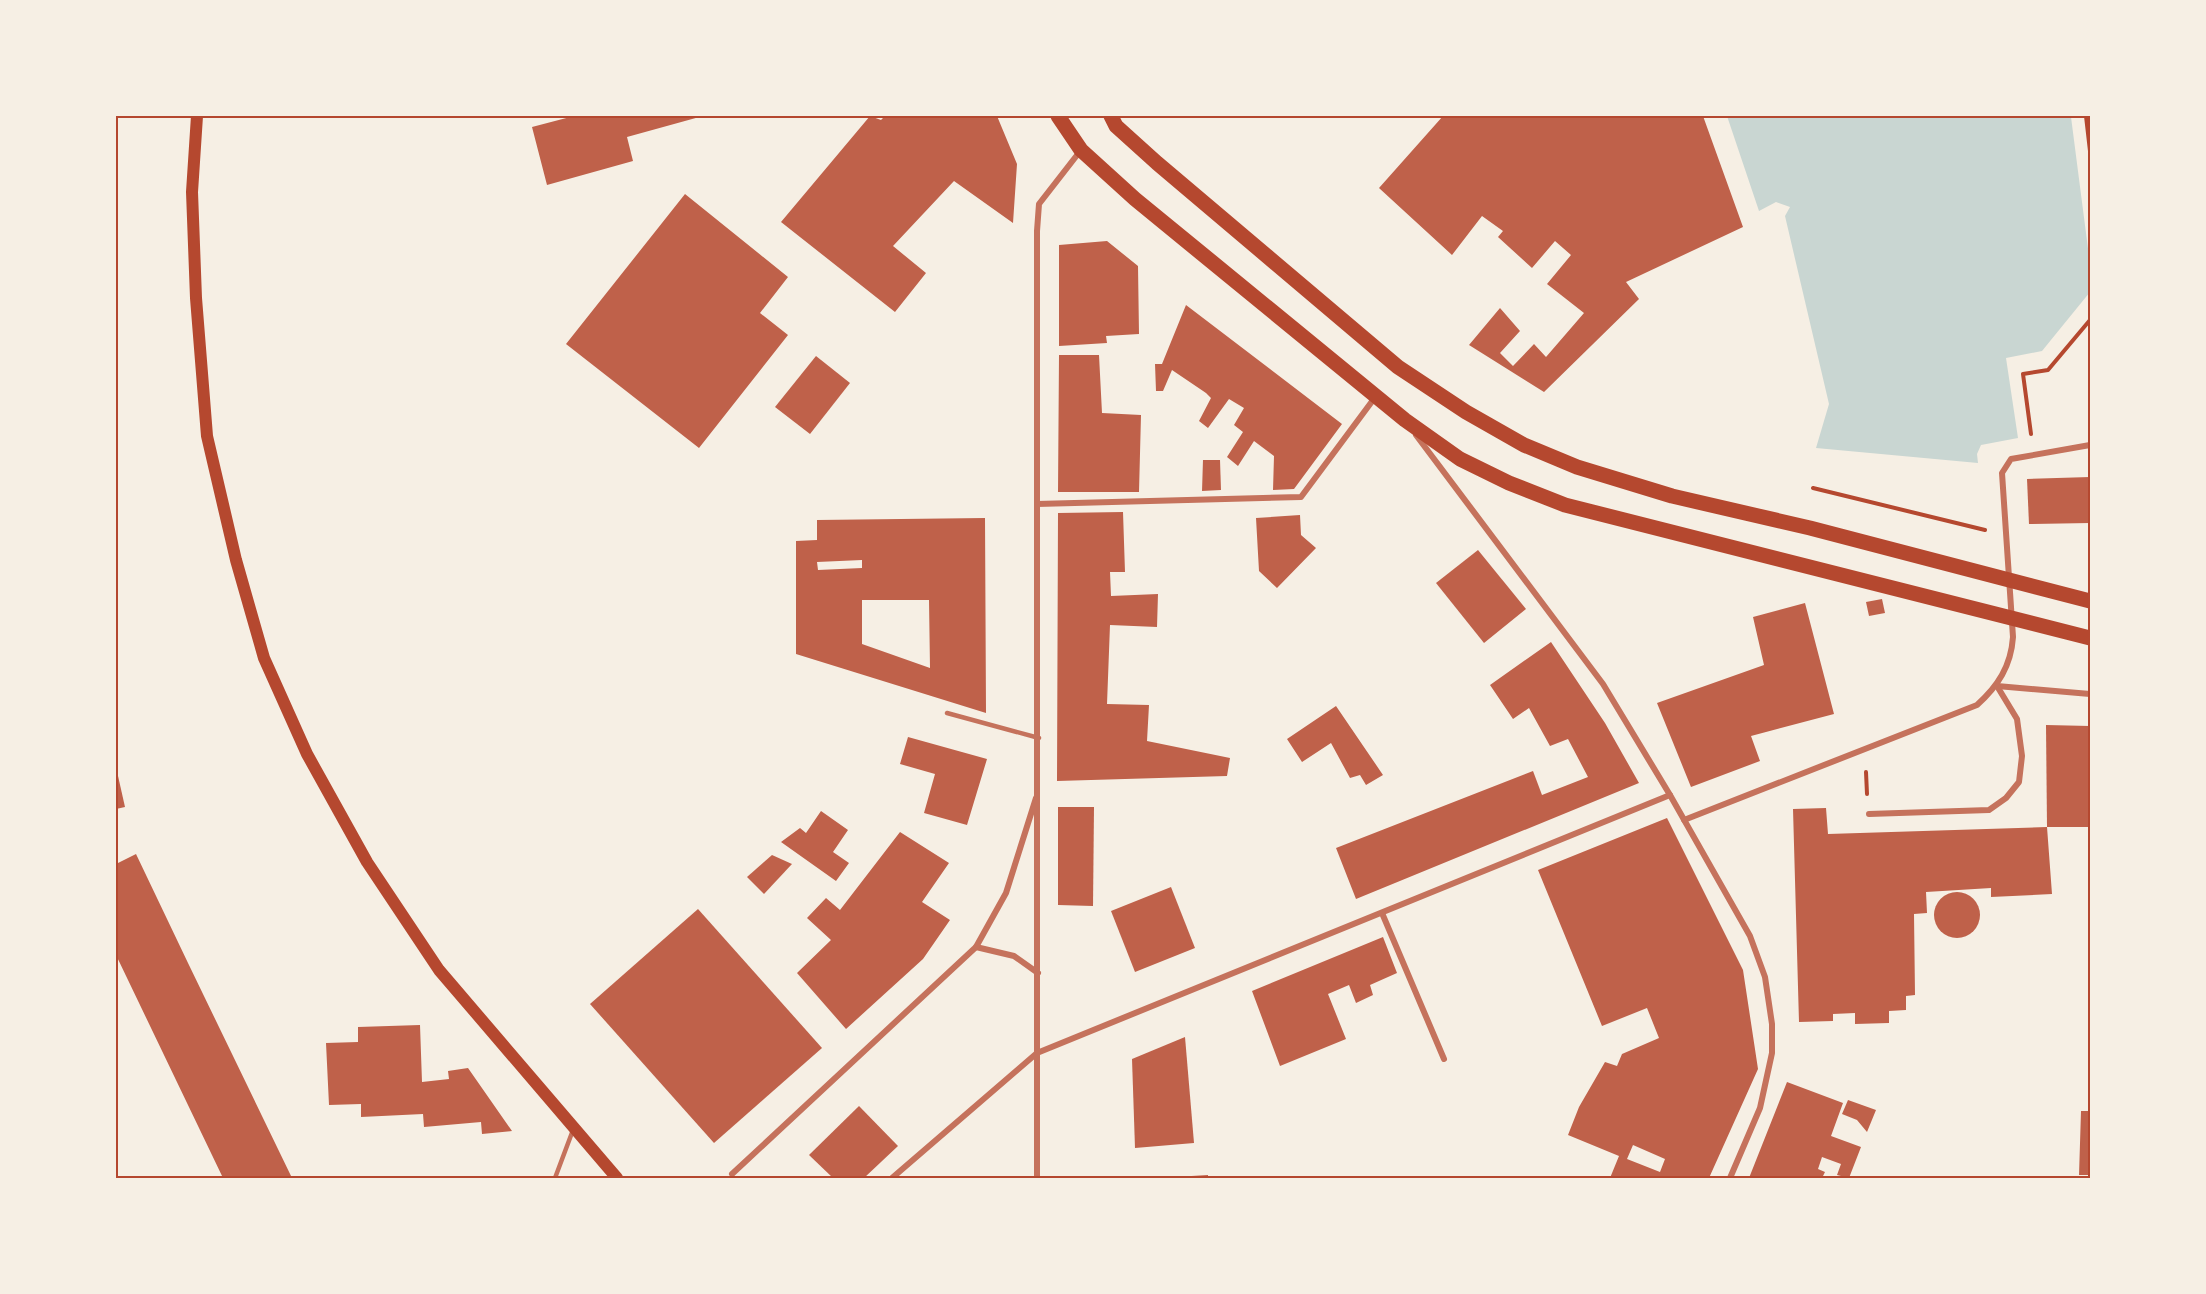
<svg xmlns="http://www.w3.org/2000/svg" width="2206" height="1294" font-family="Commissioner,sans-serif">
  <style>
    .water { fill: #c9d6d2 }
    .building { fill: #bf614a; fill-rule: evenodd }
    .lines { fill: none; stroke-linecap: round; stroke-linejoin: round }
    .path { stroke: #b5482f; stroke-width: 4 }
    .service { stroke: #c5725c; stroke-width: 4.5 }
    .minor { stroke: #c5725c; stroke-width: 6 }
    .secondary { stroke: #b5482f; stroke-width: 12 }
    .primary { stroke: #b5482f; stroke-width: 15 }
    .neatline { fill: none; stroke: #b5482f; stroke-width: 2 }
  </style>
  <rect width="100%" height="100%" fill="#f6efe4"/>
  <!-- water -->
  <polygon class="water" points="1727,116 2071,117 2090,264 2090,292 2042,351 2006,358 2018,438 1981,445 1977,454 1978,463 1816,448 1829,404 1785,216 1790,207 1776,202 1759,211"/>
  <!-- building -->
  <g class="building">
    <polygon points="574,116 703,116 627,137 633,161 547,185 532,127"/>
    <polygon points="870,116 881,120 885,116 997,116 1017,164 1013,223 954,181 893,246 926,273 895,312 781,222"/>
    <polygon points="1443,116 1703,116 1743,227 1626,282 1639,299 1544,392 1469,345 1500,308 1520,331 1500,353 1513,366 1534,344 1546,357 1584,313 1547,284 1571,255 1555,241 1532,268 1498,237 1503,231 1482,216 1452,255 1379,188"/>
    <polygon points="685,194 788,277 760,313 788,335 699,448 566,344"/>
    <polygon points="1107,241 1138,266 1139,334 1106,336 1107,343 1059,346 1059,245"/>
    <polygon points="1186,305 1342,424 1294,489 1273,490 1274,456 1254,441 1238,466 1227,457 1243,432 1234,425 1244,408 1229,399 1208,428 1199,421 1211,398 1206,393 1172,370 1163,391 1156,391 1155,364 1162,364"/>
    <polygon points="1059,355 1099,355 1102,413 1141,415 1139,492 1058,492"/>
    <polygon points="816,356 850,383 810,434 775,407"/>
    <polygon points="1203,460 1220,460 1221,490 1202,491"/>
    <polygon points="2090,477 2090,523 2029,524 2027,479"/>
    <polygon points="1123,512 1125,572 1110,572 1111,596 1158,594 1157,627 1110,625 1107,704 1149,705 1147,741 1230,758 1227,776 1057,781 1058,513"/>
    <polygon points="1300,515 1301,535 1316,548 1277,588 1259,571 1256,518"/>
    <path d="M985 518 986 713 796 654V541L817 540V520ZM862 560V568L818 570 817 562ZM862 600H929L930 668 862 644Z"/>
    <polygon points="1478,550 1526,609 1484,643 1436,583"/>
    <polygon points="1882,599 1885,613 1869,616 1866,602"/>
    <polygon points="1805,603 1834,714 1751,736 1760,761 1691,787 1657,703 1764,665 1753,617"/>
    <polygon points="1551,642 1605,723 1639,783 1356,899 1336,848 1533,771 1542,795 1588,777 1568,739 1550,746 1529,708 1513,719 1490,685"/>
    <polygon points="1336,706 1383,775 1366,785 1360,775 1350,778 1331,743 1302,762 1287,739"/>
    <polygon points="2046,725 2090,726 2090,827 2047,827"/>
    <polygon points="908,737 987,759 967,825 924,813 935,774 900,764"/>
    <polygon points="116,767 125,807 116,809"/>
    <polygon points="1058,807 1094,807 1093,906 1058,905"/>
    <polygon points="1826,808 1828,834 2047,827 2052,894 1991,897 1991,888 1926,892 1927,913 1914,914 1915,995 1906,996 1906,1010 1889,1011 1889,1023 1855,1024 1855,1013 1833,1014 1833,1021 1799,1022 1793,809"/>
    <polygon points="821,811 848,830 833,852 849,863 836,881 781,842 800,828 806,833"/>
    <path d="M1667 818 1743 970 1758 1069 1709 1178H1610L1619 1156 1568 1135 1579 1107 1605 1062 1617 1066 1622 1054 1659 1038 1647 1008 1602 1026 1538 870ZM1633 1145 1665 1159 1660 1172 1627 1159Z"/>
    <polygon points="900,832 949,863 922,902 950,920 923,959 846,1029 797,973 831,940 807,918 826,898 840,910"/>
    <polygon points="136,854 188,963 292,1178 223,1178 116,955 116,864"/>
    <polygon points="772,855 792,864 764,894 747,877"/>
    <polygon points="1171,887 1195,948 1135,972 1111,911"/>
    <circle cx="1957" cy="915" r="23"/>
    <polygon points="698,909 822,1048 714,1143 590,1004"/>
    <polygon points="1383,937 1397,973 1370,985 1373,995 1356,1003 1349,985 1328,994 1346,1039 1280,1066 1252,991"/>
    <polygon points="420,1025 422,1082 449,1079 448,1071 468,1068 512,1131 482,1134 481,1122 424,1127 423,1114 361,1117 361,1104 329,1105 326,1043 358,1042 358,1027"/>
    <polygon points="1185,1037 1194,1143 1135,1148 1132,1059"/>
    <polygon points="1787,1082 1843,1103 1831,1136 1861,1147 1849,1178 1837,1175 1841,1164 1822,1157 1818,1169 1825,1172 1822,1178 1749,1178"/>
    <polygon points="1848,1100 1876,1110 1867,1132 1857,1120 1842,1114"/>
    <polygon points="859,1106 898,1146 864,1178 833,1178 809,1155"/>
    <polygon points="2081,1111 2090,1111 2090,1175 2079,1175"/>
    <polygon points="1208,1175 1208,1178 1176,1178 1175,1177"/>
  </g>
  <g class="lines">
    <!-- path -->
    <g class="path">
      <polyline points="2086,116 2090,151"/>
      <polyline points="2031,434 2023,374 2048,370 2090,320"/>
      <polyline points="1813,488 1985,530"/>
      <polyline points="1866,772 1867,794"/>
    </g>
    <!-- service -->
    <g class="service">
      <polyline points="947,713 1039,738"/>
      <polyline points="555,1178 573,1130"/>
    </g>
    <!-- minor -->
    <g class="minor">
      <polyline points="1416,435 1603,684 1670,795 1750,936 1765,977 1772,1024 1772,1053 1760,1108 1730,1178"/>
      <polyline points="1037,504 1301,497 1376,396"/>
      <polyline points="1997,686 2090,694"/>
      <polyline points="1869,814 1989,810 2006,798 2019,782 2022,756 2017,719 1997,686"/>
      <path d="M1684 820 1977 705C1998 686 2011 666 2013 637L2002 473 2011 459 2090 445"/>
      <polyline points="1382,913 1444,1059"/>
      <polyline points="976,947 1014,956 1038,973"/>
      <polyline points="732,1174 976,947 1006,893 1036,798"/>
      <polyline points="892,1178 1037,1053 1670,795"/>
      <polyline points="1037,1178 1037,231 1039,204 1081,150"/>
    </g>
    <!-- secondary -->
    <polyline class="secondary" points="197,116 192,192 196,298 207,436 236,560 264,658 307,754 367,862 439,970 617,1178"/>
    <!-- primary -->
    <g class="primary">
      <polyline points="1058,116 1081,150 1135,199 1405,420 1460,459 1509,483 1565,505 2090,638"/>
      <polyline points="1111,116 1116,126 1157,163 1398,367 1466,412 1524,445 1577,467 1672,496 1810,528 2090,601"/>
    </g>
  </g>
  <!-- border -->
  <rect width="2206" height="1294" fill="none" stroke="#f6efe4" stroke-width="234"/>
  <rect x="117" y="117" width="1972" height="1060" class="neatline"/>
</svg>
